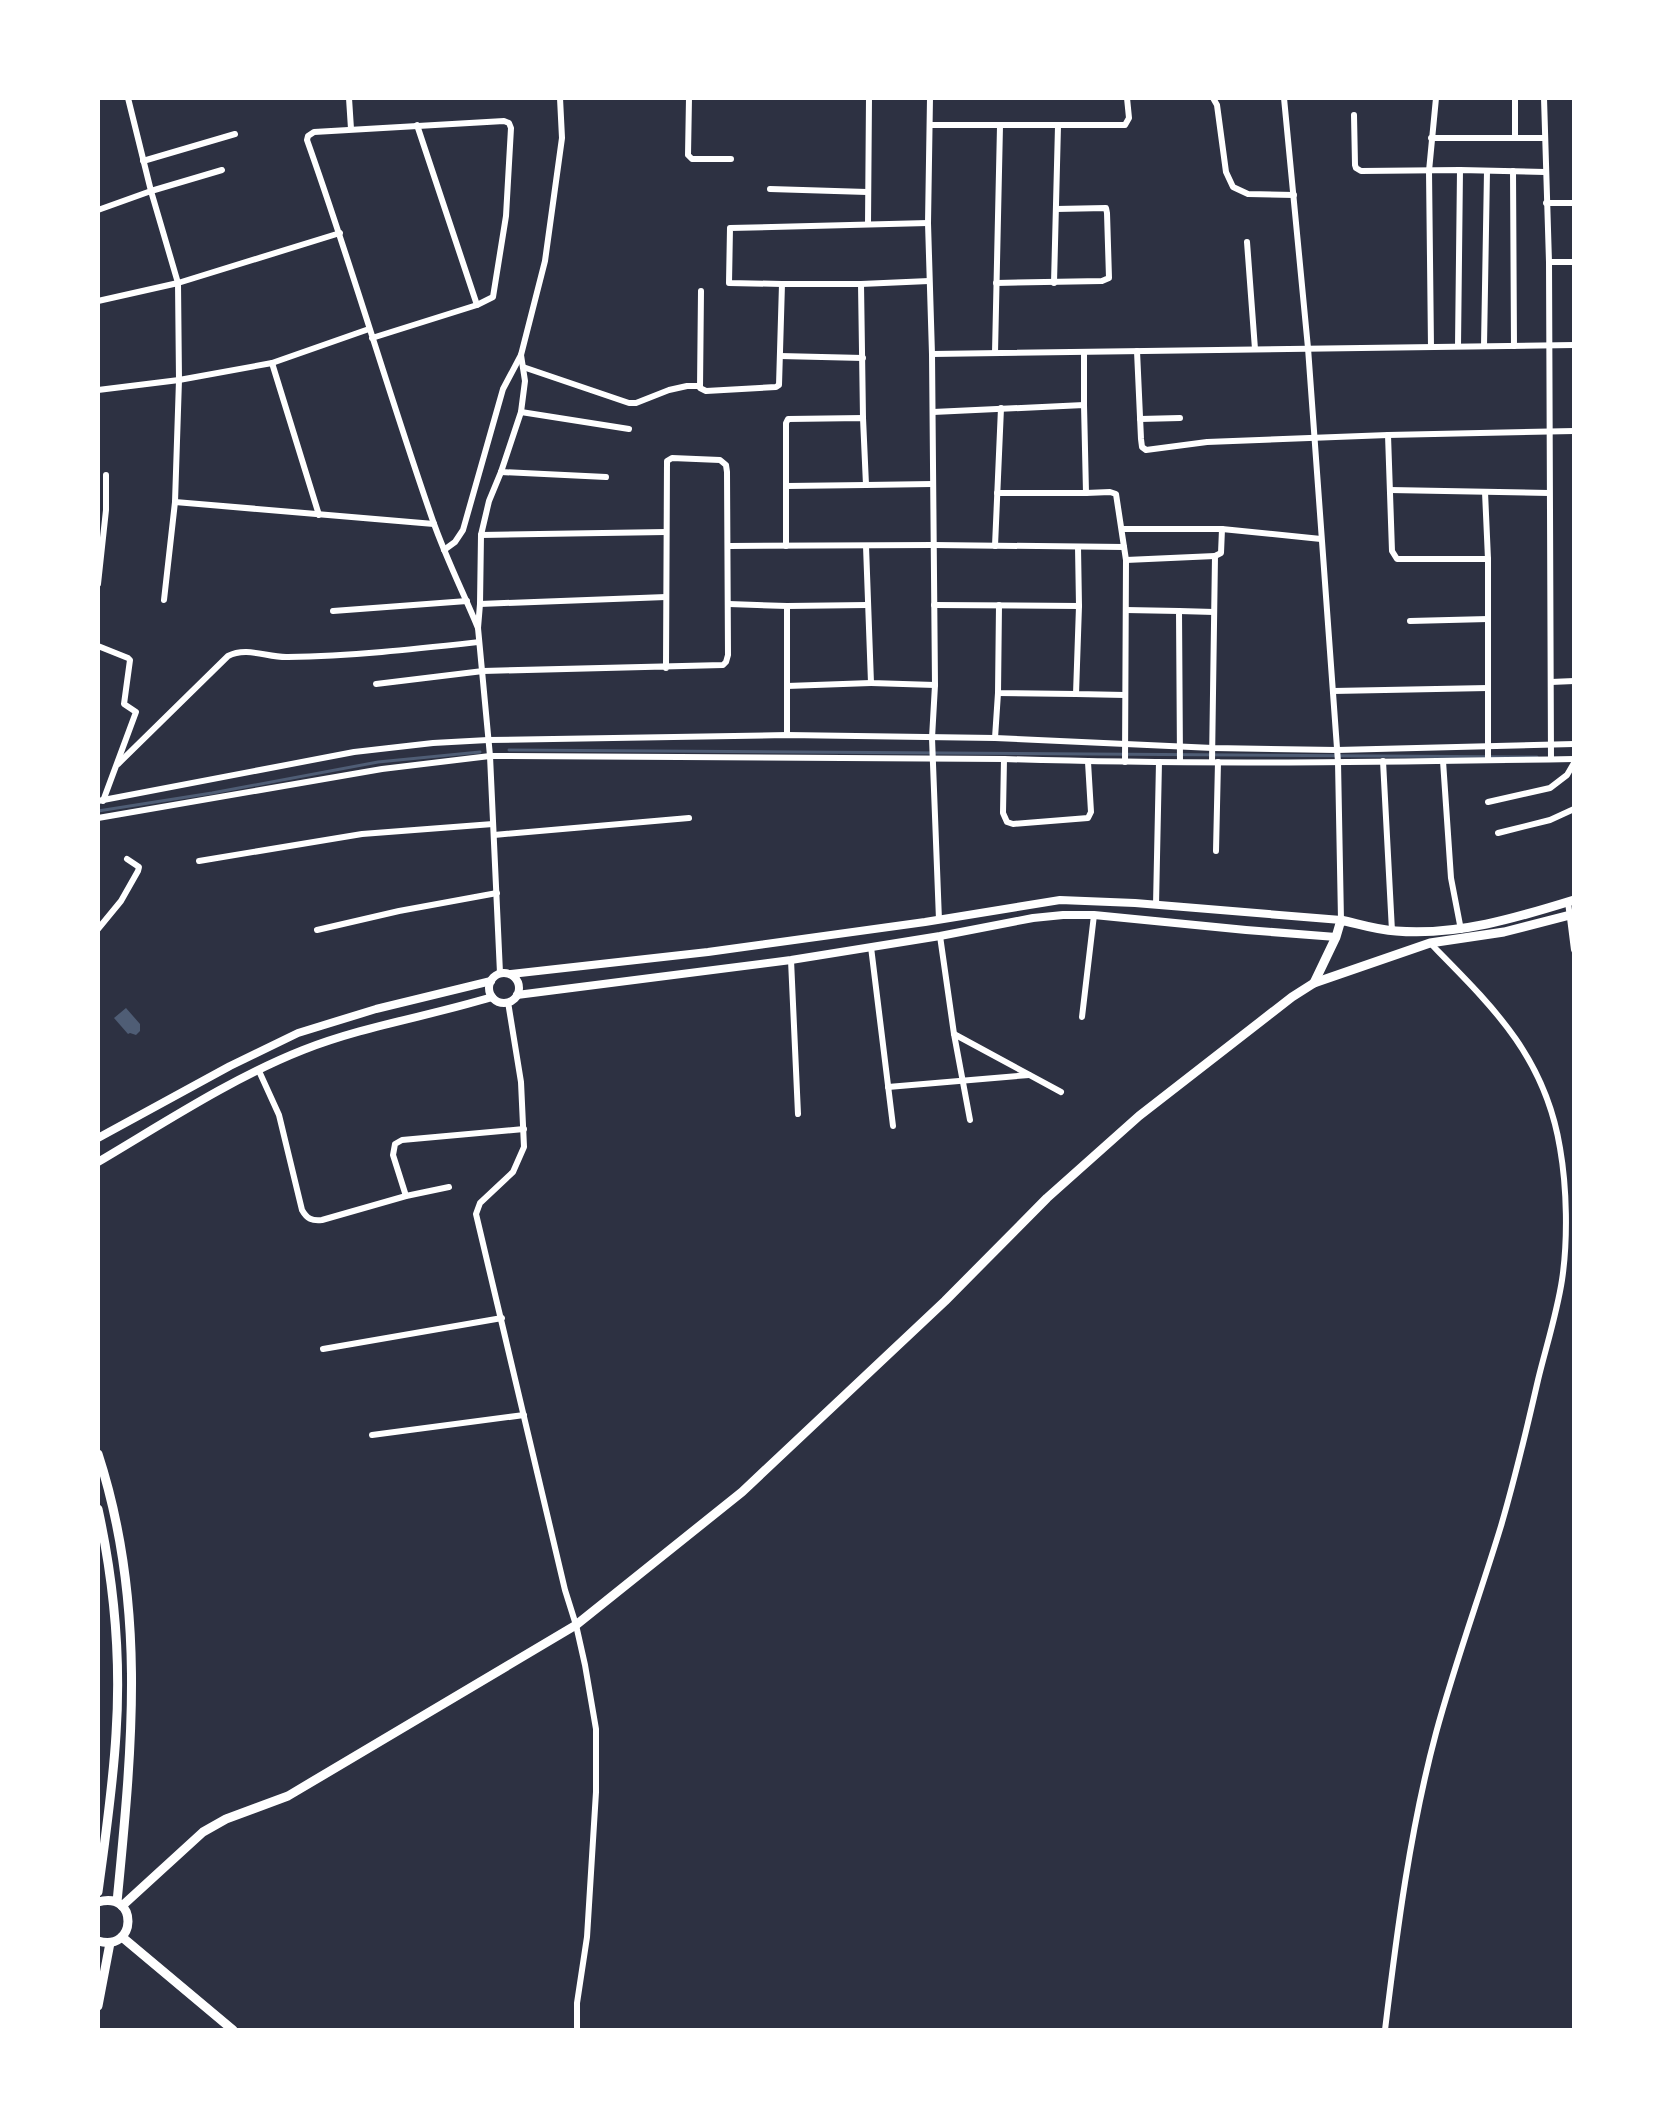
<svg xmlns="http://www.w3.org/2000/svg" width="1672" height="2128" font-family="'Titillium Web',sans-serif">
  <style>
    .water { fill: #4f5d75 }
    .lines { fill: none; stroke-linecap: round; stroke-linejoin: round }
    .stream { stroke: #4f5d75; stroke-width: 3 }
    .minor { stroke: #fff; stroke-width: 6 }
    .tertiary { stroke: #fff; stroke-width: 8 }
    .secondary { stroke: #fff; stroke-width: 9 }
  </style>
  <rect width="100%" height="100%" fill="#2d3142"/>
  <!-- water -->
  <polygon class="water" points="126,1008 140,1024 140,1031 136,1035 130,1033 128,1034 114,1018"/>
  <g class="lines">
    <!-- stream -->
    <g class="stream">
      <polyline points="509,750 1537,757"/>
      <polyline points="98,811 212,793 378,762 480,752"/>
    </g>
    <!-- minor -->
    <g class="minor">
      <polyline points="349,98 351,129"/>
      <polyline points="689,98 688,155 692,159 731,159"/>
      <polyline points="930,98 928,223 932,354 935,685 932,738 939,920"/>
      <polyline points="1213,98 1217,105 1226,172 1233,187 1248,194 1294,195"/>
      <polyline points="1284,98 1308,348 1338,762 1341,920"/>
      <polyline points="1544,98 1549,262 1551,759"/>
      <polyline points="1354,115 1355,165 1356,168 1361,171 1460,170 1545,172"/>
      <polyline points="417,125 477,305"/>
      <polyline points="931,125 1125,125 1129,118 1127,98"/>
      <polyline points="1431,138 1545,138"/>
      <polyline points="1515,138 1515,98"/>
      <polyline points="143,161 235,134"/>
      <polyline points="222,170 151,191 178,283 179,380 175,502 434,524"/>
      <polyline points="1513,171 1514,346"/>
      <polyline points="770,189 867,192"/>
      <polyline points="1546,203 1574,203"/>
      <polyline points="98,210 151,191 128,98"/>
      <polyline points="868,224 869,98"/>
      <polyline points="1247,242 1255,349"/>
      <polyline points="1549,262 1574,262"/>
      <polyline points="996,283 1102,281 1109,278 1107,213 1106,208 1056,209"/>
      <polyline points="1054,283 1058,126"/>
      <polyline points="782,284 729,283 730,228 928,223"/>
      <polyline points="861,284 863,418"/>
      <polyline points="701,291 700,388 706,391 776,387 779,385 782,284 861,284 929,281"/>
      <polyline points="98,301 178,283 340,233"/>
      <path d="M372 338 477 305 493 297 506 216 511 128 509 123 504 121 314 132 308 136 307 140C352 266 389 395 433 521 446 558 463 592 478 628"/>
      <polyline points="1458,346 1460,170"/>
      <polyline points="1484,346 1487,171"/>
      <polyline points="1431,347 1429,171 1436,98"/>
      <polyline points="1137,351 1141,439 1142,447 1146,450 1207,442 1388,435 1574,431"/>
      <polyline points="1084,352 1084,405"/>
      <polyline points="995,353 1000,126"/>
      <polyline points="932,354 1574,345"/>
      <polyline points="780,356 863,358"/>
      <polyline points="272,363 319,515"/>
      <polyline points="523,367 629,403 636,403 669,390 687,386 700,386"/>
      <polyline points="98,390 179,380 272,363 369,329"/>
      <polyline points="521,412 629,429"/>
      <polyline points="933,412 1084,405 1086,493 997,493"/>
      <polyline points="1140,419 1180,418"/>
      <polyline points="1388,435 1392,551 1397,559 1488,559 1485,492"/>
      <polyline points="501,472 606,477"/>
      <polyline points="787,486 866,485"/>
      <polyline points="1390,490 1549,493"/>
      <polyline points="1086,493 1110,492 1116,494 1126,560 1125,762"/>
      <polyline points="1123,529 1222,529 1321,539"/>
      <polyline points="481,535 666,532"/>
      <polyline points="729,546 934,545 1124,547"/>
      <polyline points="786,546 786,423 788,419 863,418 866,485 932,484"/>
      <polyline points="866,546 871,683 935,685"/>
      <polyline points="995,546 1001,408"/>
      <polyline points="444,550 455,542 463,530 503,389 521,355 545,261 562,138 560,98"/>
      <polyline points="1126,560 1215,556"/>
      <polyline points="98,584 106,510 106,475"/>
      <polyline points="164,600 175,502"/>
      <polyline points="480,604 666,597"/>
      <polyline points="729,604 787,606 867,605"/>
      <polyline points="934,605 1079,606 1078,547"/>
      <polyline points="999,605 998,693 1076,694"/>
      <polyline points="1079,606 1076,694 1125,695"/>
      <polyline points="1126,610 1179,611 1180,762"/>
      <polyline points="333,611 467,601"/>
      <polyline points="1179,611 1214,612"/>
      <polyline points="1410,621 1488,619"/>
      <polyline points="98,646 128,658 130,660 124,704 136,712 103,801"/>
      <polyline points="1551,682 1574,681"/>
      <polyline points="376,684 483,671 723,665 726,662 728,655 727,472 726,465 720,460 672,458 667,461 666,668"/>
      <polyline points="787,686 871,683"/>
      <polyline points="1333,691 1488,688"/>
      <polyline points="787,735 787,606"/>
      <polyline points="995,738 998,693"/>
      <polyline points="1004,759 1003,813 1007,822 1013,824 1088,818 1091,812 1088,762"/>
      <polyline points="1488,760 1488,559"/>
      <polyline points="1383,761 1392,931"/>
      <polyline points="1443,761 1451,878 1461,930"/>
      <polyline points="1212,762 1215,556 1221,553 1222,529"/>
      <path d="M118 764 228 656C247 646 268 658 288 657 352 656 415 649 479 642"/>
      <polyline points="98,801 354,752 433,743 488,740 787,735 995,738 1213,748 1337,750 1574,744"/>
      <polyline points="1488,802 1550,788 1567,775 1574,763"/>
      <path d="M98 818 382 769 490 756 1004 759C1194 765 1384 762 1574 759"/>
      <polyline points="1498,833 1550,820 1574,809"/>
      <polyline points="494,835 689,818"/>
      <polyline points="1216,851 1218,762"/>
      <polyline points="199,861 362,834 493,824"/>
      <polyline points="1568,902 1574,950"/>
      <polyline points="1156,905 1159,762"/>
      <polyline points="98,929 121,901 138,871 139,867 127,859"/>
      <polyline points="317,930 399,911 497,893"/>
      <polyline points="940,936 954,1034 970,1120"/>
      <polyline points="871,947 893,1126"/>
      <polyline points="791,960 798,1114"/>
      <polyline points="500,973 490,756 478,628 480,604 481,535 489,501 501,472 521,412 525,381 521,355"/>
      <polyline points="508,1002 521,1082 524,1147 513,1172 480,1203 476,1214 565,1590 576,1625 585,1665 596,1729 596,1792 587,1937 577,2003 577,2030"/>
      <polyline points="1082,1017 1094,915"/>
      <polyline points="954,1034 1061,1092"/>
      <path d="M259 1071 279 1115 302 1210C307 1219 312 1221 322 1220L406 1196 449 1187"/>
      <polyline points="888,1087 1029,1075"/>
      <polyline points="406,1196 393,1155 395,1144 402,1140 524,1129"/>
      <polyline points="323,1349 502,1318"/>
      <polyline points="372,1435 524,1415"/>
      <path d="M1385 2030C1397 1931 1410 1830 1436 1733 1455 1663 1480 1595 1501 1526 1515 1478 1527 1428 1538 1380 1546 1347 1557 1313 1562 1280 1568 1240 1567 1188 1560 1148 1545 1056 1492 1006 1430 943"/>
    </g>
    <!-- tertiary -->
    <g class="tertiary">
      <circle cx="504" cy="988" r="15"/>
      <polyline points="511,974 708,952 925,922 1060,900 1135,903 1341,920"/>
      <polyline points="517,995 791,960 940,936 1033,918 1063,915 1094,915 1246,930 1336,937"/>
      <polyline points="98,1138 230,1066 298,1033 376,1009 491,981"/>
      <path d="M98 1162C164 1123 232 1078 303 1050 364 1026 430 1016 492 997"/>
    </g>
    <!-- secondary -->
    <g class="secondary">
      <path d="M1314 983 1336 937 1341 920C1359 924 1377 930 1396 931 1457 936 1516 918 1574 900"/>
      <path d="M98 1454C147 1604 132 1748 117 1902"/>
      <path d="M98 1509C114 1582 121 1660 116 1734 113 1787 105 1840 98 1892"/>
      <path d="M98 1902C139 1890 137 1953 98 1941"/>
      <polyline points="122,1906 203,1832 226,1819 288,1796 576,1625 742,1492 945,1301 1047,1198 1139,1116 1292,997 1314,983 1430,943 1504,932 1574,914"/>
      <polyline points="122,1937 233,2030"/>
      <polyline points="98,2006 110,1943"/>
    </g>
  </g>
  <!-- border -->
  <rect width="1672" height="2128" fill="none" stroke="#ffffff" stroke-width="200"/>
</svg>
